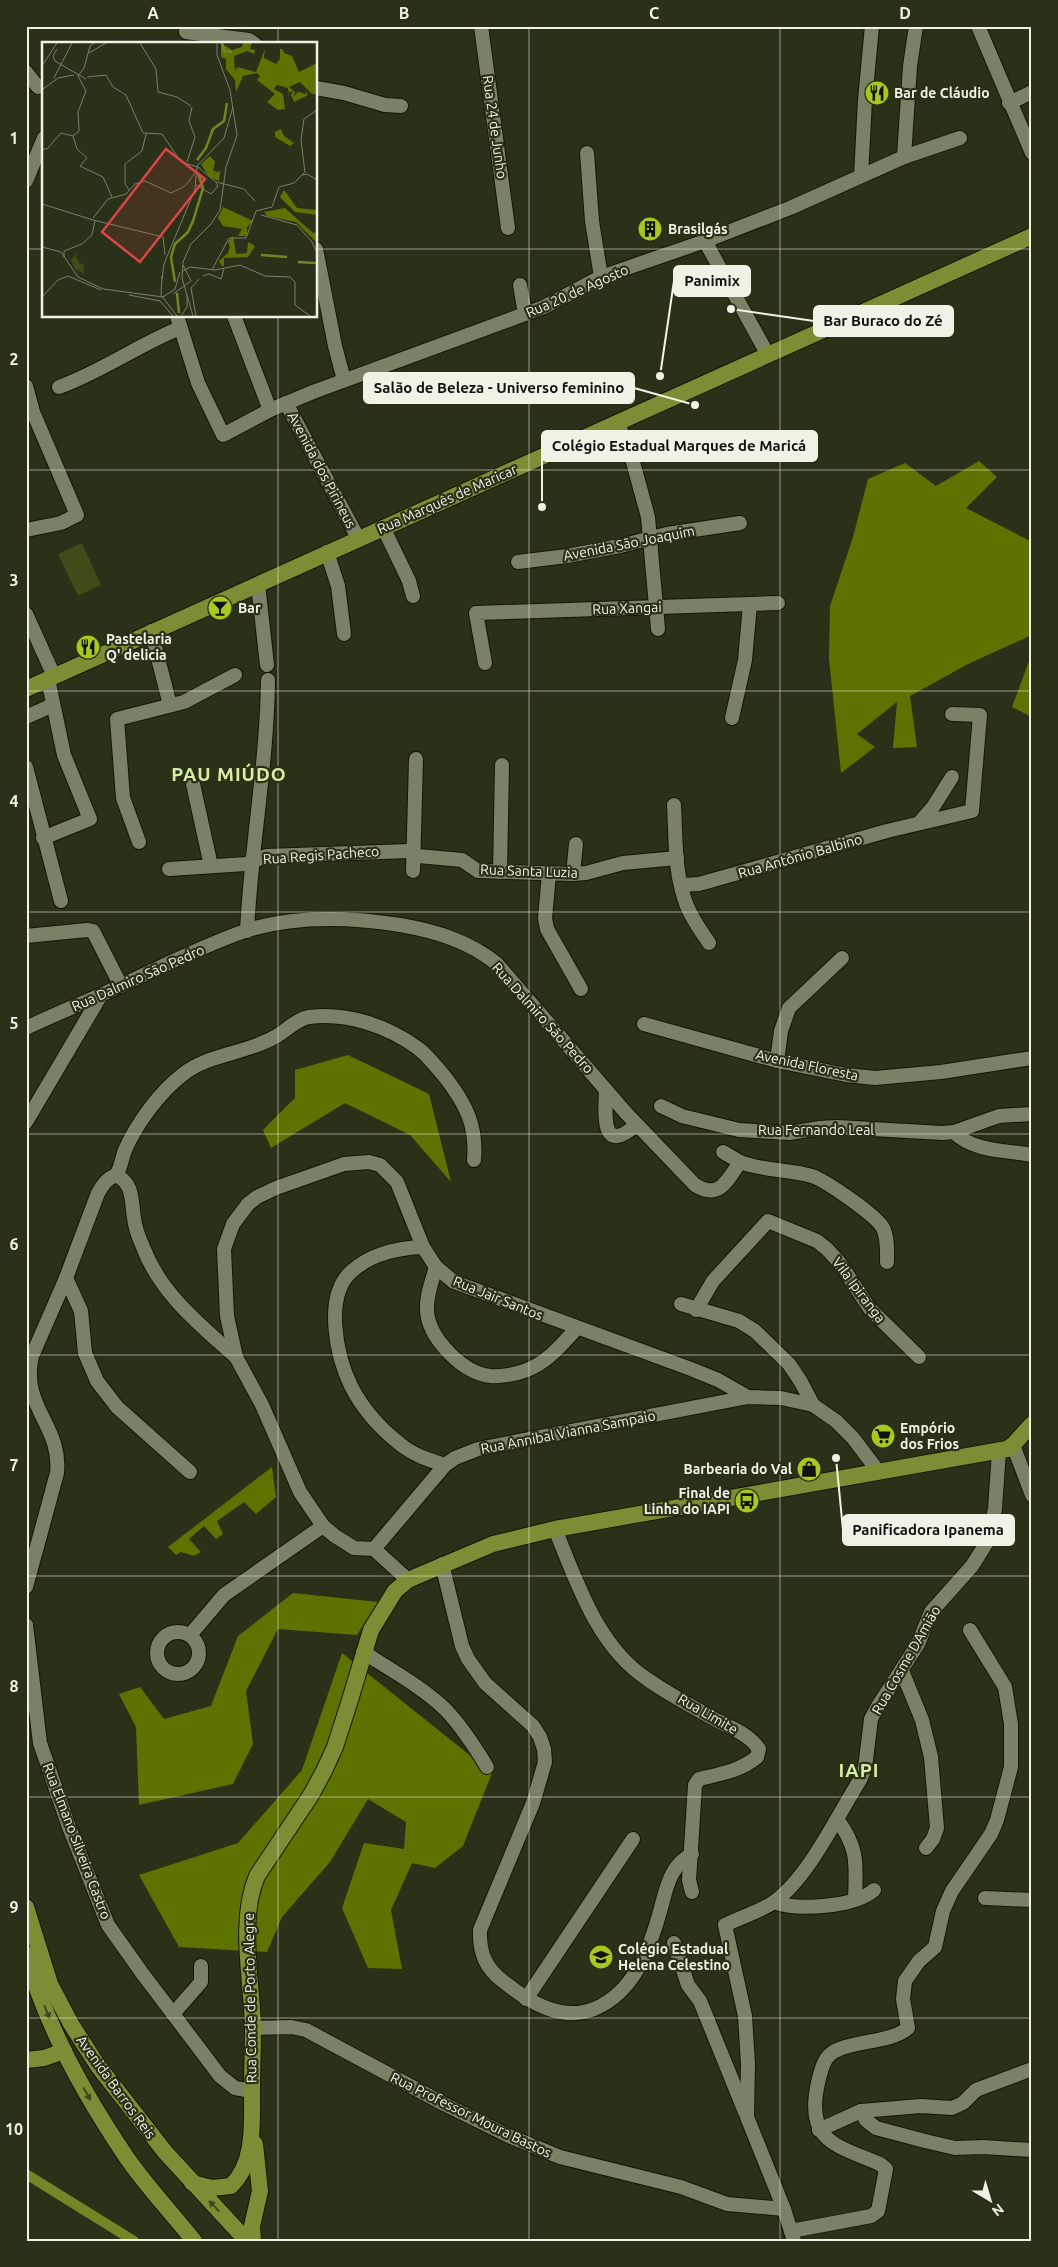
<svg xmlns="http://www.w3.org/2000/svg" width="1058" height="2267" font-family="Ubuntu,sans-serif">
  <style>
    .green { fill: #3f4b18 }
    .forest { fill: #5e7202 }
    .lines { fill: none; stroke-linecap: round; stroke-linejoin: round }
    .canal { stroke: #718725; stroke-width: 10 }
    .minor-casing { stroke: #131803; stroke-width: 16 }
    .major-casing { stroke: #131803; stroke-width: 18 }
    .minor { stroke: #798167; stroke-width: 14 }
    .major { stroke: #7b8e35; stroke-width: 16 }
    .oneway { fill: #3e4820 }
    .grid { fill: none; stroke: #eff3e5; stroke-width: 1; stroke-opacity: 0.55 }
    .labels { text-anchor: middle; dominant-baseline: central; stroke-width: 4.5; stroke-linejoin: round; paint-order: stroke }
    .poi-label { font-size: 14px; font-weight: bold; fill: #eff3e5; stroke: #2a3119; text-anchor: start }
    .street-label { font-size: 14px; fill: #eff3e5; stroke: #2a3119 }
    .district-label { font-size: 19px; font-weight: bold; letter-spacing: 1px; fill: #d8eea2; stroke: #2a3119 }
    .inset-river { fill: none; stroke: #718725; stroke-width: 2.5 }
    .inset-road { fill: none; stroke: #797f6b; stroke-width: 1 }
    .view { fill: #da4644; fill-opacity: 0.15; stroke: #da4644; stroke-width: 2.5 }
    .inset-edge { fill: none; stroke: #eff3e5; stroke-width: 2.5 }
    .leader { fill: none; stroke: #eff3e5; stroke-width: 2 }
    .callout-dot { fill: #eff3e5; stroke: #2a3119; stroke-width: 2 }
    .callout { fill: #eff3e5; stroke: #eff3e5; stroke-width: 2 }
    .callout-label { font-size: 15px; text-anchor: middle; font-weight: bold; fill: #111 }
    .neatline { fill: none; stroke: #eff3e5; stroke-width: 2 }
    .grid-label { font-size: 16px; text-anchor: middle; font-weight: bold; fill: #eff3e5 }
  </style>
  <rect width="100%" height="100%" fill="#2a3119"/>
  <!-- green -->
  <polygon class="green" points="82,543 101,585 78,596 58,554"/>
  <!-- forest -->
  <g class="forest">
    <polygon points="979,461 997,477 966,508 1032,542 1032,635 968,664 910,696 917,747 893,748 897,702 857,734 875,747 841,773 829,659 830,606 853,537 868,479 905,463 936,486"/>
    <polygon points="1032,653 1032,717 1012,707"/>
    <polygon points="348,1055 429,1094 451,1182 410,1135 345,1103 271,1148 263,1130 295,1098 295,1070"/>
    <polygon points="272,1467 276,1497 256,1514 244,1502 217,1521 223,1534 216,1539 204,1526 189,1539 201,1552 194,1556 181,1552 176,1555 168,1547"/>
    <polygon points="293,1593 378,1602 357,1635 278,1629 246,1691 253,1744 233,1784 139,1805 136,1727 119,1694 140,1687 164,1719 211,1706 238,1636"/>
    <polygon points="342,1653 492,1773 463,1846 435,1868 412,1863 391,1910 402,1969 368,1968 342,1908 364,1843 404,1849 406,1822 368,1799 330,1862 282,1917 267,1952 179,1947 139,1875 238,1843 302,1770"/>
  </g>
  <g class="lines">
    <!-- canal -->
    <polyline class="canal" points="26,2174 134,2241"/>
    <defs>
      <g id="minor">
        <polyline points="481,26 508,228"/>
        <polyline points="978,26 1032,153"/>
        <polyline points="186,32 249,40 255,44"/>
        <polyline points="26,72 38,87"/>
        <polyline points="316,88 344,93 385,105 401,106"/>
        <polyline points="1009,103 1032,92"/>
        <polyline points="587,153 592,221 601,277"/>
        <polyline points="904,157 910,66 916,26"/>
        <polyline points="861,176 865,100 872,26"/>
        <polyline points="26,181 44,138"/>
        <polyline points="705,241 768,355"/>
        <polyline points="316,249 335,346 344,380"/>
        <polyline points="520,285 525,314"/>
        <polyline points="177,316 198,383 223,435 270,410 313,392 544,307 601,277 705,241 790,208 904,157 960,138"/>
        <polyline points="234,316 270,410"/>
        <polyline points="26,386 33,412 77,515 61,523 26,530"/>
        <path d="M59 387C101 372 138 345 180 328"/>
        <polyline points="286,403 358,538"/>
        <polyline points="618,423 633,462 648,517 658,629"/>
        <polyline points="383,527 409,581 413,596"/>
        <polyline points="327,552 338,586 344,634"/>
        <polyline points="518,562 567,556 620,546 667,534 740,523"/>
        <polyline points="258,584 267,665"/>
        <polyline points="26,614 54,676"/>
        <polyline points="151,631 170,705"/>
        <polyline points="485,663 476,613 778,603"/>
        <polyline points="26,717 53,705"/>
        <polyline points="732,718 745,660 750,604"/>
        <polyline points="26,767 61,901"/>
        <polyline points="193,784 211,866"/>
        <path d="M674 805C676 839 674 874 687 906 692 919 701 931 709 943"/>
        <polyline points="919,823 933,807 952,777"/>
        <polyline points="43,838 90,819 64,755 48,679"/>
        <polyline points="139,842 123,798 117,719 184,702 235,675"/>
        <polyline points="169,869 246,864 266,856 410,851 418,856 462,860 478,871 573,874 586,873 623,863 677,858"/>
        <polyline points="413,871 416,759"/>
        <polyline points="500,872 502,765"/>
        <polyline points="549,874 545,918 547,929 581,989"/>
        <polyline points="573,874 576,844"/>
        <polyline points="681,885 699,884 887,831 972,811 980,715 952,714"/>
        <path d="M247 931C251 847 267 764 268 680"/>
        <polyline points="26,936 87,930 93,931 121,986"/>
        <polyline points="644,1024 777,1061 846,1075 875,1078 941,1072 1032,1058"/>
        <path d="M26 1028C57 1013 89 1001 120 986 161 967 202 946 245 931 295 915 349 917 400 925 435 931 469 941 497 964L626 1113 695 1185C719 1200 727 1181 740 1162 763 1171 788 1169 812 1176 826 1181 876 1215 883 1228 888 1238 887 1251 887 1262"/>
        <polyline points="777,1061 781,1031 789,1008 842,958"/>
        <path d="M606 1090C605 1115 601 1156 636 1125"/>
        <polyline points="661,1106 682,1116 739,1130 789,1133 820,1128 837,1127 942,1133 954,1132 999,1116 1032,1114"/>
        <polyline points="26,1122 101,995"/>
        <path d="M954 1132C973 1152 1006 1150 1032 1155"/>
        <polyline points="723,1152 740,1162"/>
        <path d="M116 1175C134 1184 131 1200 134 1218 135 1228 139 1238 143 1247 160 1293 200 1325 236 1357"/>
        <path d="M423 1247C398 1248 371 1254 352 1271 323 1296 337 1357 351 1386 362 1408 381 1429 400 1444 413 1455 429 1460 445 1465"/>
        <path d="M436 1267C432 1281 426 1296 427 1311 429 1339 463 1373 490 1376 501 1377 517 1374 527 1370 548 1362 562 1344 577 1328"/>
        <polyline points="66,1278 81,1311 85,1353 97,1381 117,1407 190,1472"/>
        <polyline points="681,1304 739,1321 755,1331 789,1364 801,1382 813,1405 836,1421 853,1438 878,1471"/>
        <polyline points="696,1310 713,1281 768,1221 817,1241 827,1249 839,1262 870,1309 919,1357"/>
        <polyline points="1013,1445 1032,1495"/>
        <path d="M555 1529C577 1582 597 1646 647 1679 668 1694 693 1707 716 1720 731 1728 749 1734 759 1749L757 1757C740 1771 720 1774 699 1779L695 1785 689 1880 692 1892"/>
        <polyline points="374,1549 445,1465 455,1458 478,1449 748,1397 781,1398 813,1405"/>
        <path d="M442 1564 462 1646 468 1659 485 1683 533 1726 540 1737 544 1749 545 1762 533 1803 480 1930C479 1953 486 1969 504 1982 529 2002 561 2022 594 2009 635 1992 650 1948 661 1908 667 1886 670 1866 692 1854"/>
        <polyline points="408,1580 374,1549 354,1548 335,1536 323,1526 300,1492 262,1405 236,1357 227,1316 224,1249 233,1224 248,1204 257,1197 276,1188 344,1164 369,1162 380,1165 397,1182 423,1247 436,1267 454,1282 691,1369 718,1380 748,1397"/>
        <path d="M26 1587 57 1473C62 1425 20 1407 32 1356L66 1278 98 1193C101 1188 104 1182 109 1179 110 1178 116 1175 116 1175 121 1169 122 1157 125 1150 137 1123 159 1093 182 1075 208 1054 244 1054 273 1038 285 1032 296 1019 309 1017 347 1012 388 1026 419 1049 429 1057 437 1068 445 1077 466 1104 477 1126 474 1160"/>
        <polyline points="26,1625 40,1743 69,1827 108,1925 142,1973 220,2076 235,2088 252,2091"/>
        <circle cx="178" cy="1653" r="21"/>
        <polyline points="190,1635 224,1595 323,1526"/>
        <path d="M363 1652C391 1670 422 1687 446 1710 462 1727 475 1747 487 1767"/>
        <polyline points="902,1671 922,1720 931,1757 937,1828 933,1839 926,1848"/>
        <path d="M837 1819C859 1849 856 1864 855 1899"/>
        <polyline points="985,1898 1032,1900"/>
        <path d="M774 1902C797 1911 855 1907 874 1890"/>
        <polyline points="674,1943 688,1985 700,2001 745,2112"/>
        <polyline points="526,1999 633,1839"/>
        <polyline points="173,2014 201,1982 201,1966"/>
        <polyline points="253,2028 291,2027 306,2030 444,2104 509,2136 560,2157 681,2187 727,2204 784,2209"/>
        <polyline points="861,2111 866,2120 876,2128 925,2141 955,2148 983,2147 1031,2150"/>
        <polyline points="819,2130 861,2111 921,2106 952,2108 963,2103 976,2090 1032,2069"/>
        <path d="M791 2231 871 2216 878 2211 886 2169 880 2164C835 2145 805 2141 818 2083 821 2071 823 2057 835 2051 855 2040 891 2043 908 2028L903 1999 905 1981 919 1961 935 1947 943 1911 952 1891 991 1834 997 1820 1011 1767V1724L1005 1687 970 1630"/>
        <path d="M794 2241 784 2209 747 2117 748 2064 745 2016 725 1925C741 1917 759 1912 774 1902 809 1877 837 1816 860 1780L865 1768 871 1719 878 1706 918 1644 931 1612 972 1566 987 1542 995 1509 999 1451"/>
      </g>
      <g id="major">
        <polyline points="26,689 1032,236"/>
        <polyline points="26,1907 50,1984 71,2024 98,2066 165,2152 247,2241"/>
        <path d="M26 1954C46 2027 85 2096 127 2158 147 2187 172 2213 194 2241"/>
        <polyline points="26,2060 44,2058 64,2051"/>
        <path d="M192 2183 212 2188 231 2186C255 2163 252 2124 252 2093 252 2071 253 2049 253 2028 252 1980 238 1921 257 1876L311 1795 324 1771 335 1747 350 1700 371 1630 395 1591 408 1580 493 1544 555 1529 1007 1449 1013 1445 1032 1424"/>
        <polyline points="253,2241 252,2226 260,2191 255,2144"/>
      </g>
    </defs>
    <!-- minor casing -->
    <use href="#minor" class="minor-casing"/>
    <!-- major casing -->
    <use href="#major" class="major-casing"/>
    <!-- minor -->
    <use href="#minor" class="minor"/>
    <!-- major -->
    <use href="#major" class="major"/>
  </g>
  <!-- one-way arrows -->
  <defs><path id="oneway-solid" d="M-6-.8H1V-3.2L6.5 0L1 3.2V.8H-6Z" transform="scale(1.25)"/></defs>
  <g class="oneway">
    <use href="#oneway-solid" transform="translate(47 2012) rotate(68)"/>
    <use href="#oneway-solid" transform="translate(87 2094) rotate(61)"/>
    <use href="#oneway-solid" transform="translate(214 2206) rotate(-134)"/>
  </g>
  <!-- grid -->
  <path class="grid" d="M278 26V44M529 26V2241M780 26V2241M26 249H44M316 249H1032M278 316V2241M26 470H1032M26 691H1032M26 912H1032M26 1134H1032M26 1355H1032M26 1576H1032M26 1797H1032M26 2018H1032"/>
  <!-- icons -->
  <defs>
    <symbol id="restaurant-disc" viewBox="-11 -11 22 22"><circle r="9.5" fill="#a7c81f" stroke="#2a3119"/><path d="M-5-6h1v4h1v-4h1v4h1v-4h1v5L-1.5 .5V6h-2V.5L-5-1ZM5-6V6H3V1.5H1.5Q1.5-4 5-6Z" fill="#111"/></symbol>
    <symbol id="building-disc" viewBox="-11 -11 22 22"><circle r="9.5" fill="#a7c81f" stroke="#2a3119"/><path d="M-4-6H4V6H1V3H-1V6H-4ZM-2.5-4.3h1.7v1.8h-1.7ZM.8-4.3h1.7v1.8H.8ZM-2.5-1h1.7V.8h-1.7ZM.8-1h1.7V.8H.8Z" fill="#111"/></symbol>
    <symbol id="bar-disc" viewBox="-11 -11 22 22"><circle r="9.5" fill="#a7c81f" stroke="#2a3119"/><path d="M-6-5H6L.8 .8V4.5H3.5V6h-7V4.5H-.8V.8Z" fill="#111"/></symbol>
    <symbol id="supermarket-disc" viewBox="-11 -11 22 22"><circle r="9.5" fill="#a7c81f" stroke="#2a3119"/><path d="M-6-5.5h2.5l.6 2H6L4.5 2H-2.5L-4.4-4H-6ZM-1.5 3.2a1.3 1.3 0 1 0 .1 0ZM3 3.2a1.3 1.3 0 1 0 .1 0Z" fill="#111"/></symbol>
    <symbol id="shop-disc" viewBox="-11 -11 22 22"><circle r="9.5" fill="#a7c81f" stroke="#2a3119"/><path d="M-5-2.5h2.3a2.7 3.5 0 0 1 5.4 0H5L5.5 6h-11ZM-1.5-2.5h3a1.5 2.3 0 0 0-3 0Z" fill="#111"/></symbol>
    <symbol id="bus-disc" viewBox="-11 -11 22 22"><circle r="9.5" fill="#a7c81f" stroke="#2a3119"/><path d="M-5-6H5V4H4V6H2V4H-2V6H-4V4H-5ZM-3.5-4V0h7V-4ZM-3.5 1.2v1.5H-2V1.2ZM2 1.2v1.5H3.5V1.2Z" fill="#111"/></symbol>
    <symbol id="school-disc" viewBox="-11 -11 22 22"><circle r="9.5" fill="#a7c81f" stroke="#2a3119"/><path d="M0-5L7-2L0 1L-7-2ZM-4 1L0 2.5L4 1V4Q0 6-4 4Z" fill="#111"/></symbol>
  </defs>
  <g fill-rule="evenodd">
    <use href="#restaurant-disc" x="863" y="79" width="28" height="28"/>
    <use href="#building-disc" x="636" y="215" width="28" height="28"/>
    <use href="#bar-disc" x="206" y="594" width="28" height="28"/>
    <use href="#restaurant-disc" x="74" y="633" width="28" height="28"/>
    <use href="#supermarket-disc" x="869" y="1422" width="28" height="28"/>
    <use href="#shop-disc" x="795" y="1455" width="28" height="28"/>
    <use href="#bus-disc" x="733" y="1487" width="28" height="28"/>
    <use href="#school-disc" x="587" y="1943" width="28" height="28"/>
  </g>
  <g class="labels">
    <!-- poi labels -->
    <g class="poi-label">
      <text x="894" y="93">Bar de Cláudio</text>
      <text x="668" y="229">Brasilgás</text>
      <text x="238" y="608">Bar</text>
      <text x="106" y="639">Pastelaria<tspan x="106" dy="16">Q' delicia</tspan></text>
      <text x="900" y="1428">Empório<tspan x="900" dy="16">dos Frios</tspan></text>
      <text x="792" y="1469" text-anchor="end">Barbearia do Val</text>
      <text x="730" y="1493" text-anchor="end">Final de<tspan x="730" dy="16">Linha do IAPI</tspan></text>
      <text x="618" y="1949">Colégio Estadual<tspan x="618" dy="16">Helena Celestino</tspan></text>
    </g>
    <!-- street labels -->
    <g class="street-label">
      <text transform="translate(495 127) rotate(82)">Rua 24 de Junho</text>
      <text transform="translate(577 291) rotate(-24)">Rua 20 de Agosto</text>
      <text transform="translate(322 470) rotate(62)">Avenida dos Pirineus</text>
      <text transform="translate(447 499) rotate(-24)">Rua Marquês de Maricar</text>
      <text transform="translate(629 543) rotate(-11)">Avenida São Joaquim</text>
      <text transform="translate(627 608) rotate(-2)">Rua Xangai</text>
      <text transform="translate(321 855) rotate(-4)">Rua Regis Pacheco</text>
      <text transform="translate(800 856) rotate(-16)">Rua Antônio Balbino</text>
      <text transform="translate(529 871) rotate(2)">Rua Santa Luzia</text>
      <text transform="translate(138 978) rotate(-24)">Rua Dalmiro São Pedro</text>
      <text transform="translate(543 1018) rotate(48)">Rua Dalmiro São Pedro</text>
      <text transform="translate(807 1065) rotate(12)">Avenida Floresta</text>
      <text x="816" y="1130">Rua Fernando Leal</text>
      <text transform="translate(859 1290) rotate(53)">Vila Ipiranga</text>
      <text transform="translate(498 1298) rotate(22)">Rua Jair Santos</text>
      <text transform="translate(568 1432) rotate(-11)">Rua Annibal Vianna Sampaio</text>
      <text transform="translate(906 1660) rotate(-60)">Rua Cosme DAmião</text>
      <text transform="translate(708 1714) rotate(30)">Rua Limite</text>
      <text transform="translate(77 1841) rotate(69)">Rua Elmano Silveira Castro</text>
      <text transform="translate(250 1998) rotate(-91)">Rua Conde de Porto Alegre</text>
      <text transform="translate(116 2087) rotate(54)">Avenida Barros Reis</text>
      <text transform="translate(471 2115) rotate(26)">Rua Professor Moura Bastos</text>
    </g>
    <!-- district labels -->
    <g class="district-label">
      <text x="229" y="774">PAU MIÚDO</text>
      <text x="859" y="1770">IAPI</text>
    </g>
  </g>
  <!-- overview -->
  <g transform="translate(42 42)">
    <rect width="275" height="275" fill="#2a3119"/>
    <path d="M37 209 34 215 38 222 41 221 42 232 33 227 29 218Z" fill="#3f4b18"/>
    <path d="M179 1 190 8 200 5 201 1H210L208 7 213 8 212 12 205 9 192 14 193 30 195 25 214 30 223 7 222 16 234 22 238 17V7H241L242 11 250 14 257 30 275 21V52H270L258 40 247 45 253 50 251 55 256 50 264 52 263 48 266 53 252 60 249 53 251 49 247 50V56L246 46 235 43 232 47 241 52 243 67 236 68 225 60 233 52 215 38 218 34 215 31 201 34 194 50 193 38 184 27V17L179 15ZM239 87 242 94 252 101 248 104 233 95V90ZM168 114 173 120 171 129H176L171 133 178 129 177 139 167 135 159 122ZM242 148 255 166 275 168V173L253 170 238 155ZM181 165 211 179 205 185V194H196L200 187 181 184 176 176ZM243 166 271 191 275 190V201L254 180 225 174 222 170ZM191 194 194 212 205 211 206 200 213 204 206 215 182 216V224H180L177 219 186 211 188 205 186 199Z" fill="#5e7202"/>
    <path class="inset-river" d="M180 1 182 9 190 10M155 118 164 106 171 87 182 79 185 61M219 213 245 215M256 220 274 221M133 240 129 215 133 202 146 190 151 179 161 146 156 131M135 251 137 271"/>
    <path class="inset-road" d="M98 1 114 27 116 50 135 55 149 64M15 7 11 14 13 19 44 37M47 11 64 1M0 24 15 1M45 35 64 33 71 45 84 53 101 91 120 92 139 120 156 125 174 140 202 147 213 159M12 36 30 1M0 48 16 36 32 33M31 94 35 107 45 116 38 124 61 135 70 155M0 107H5L19 91 31 94 37 89 36 70 44 49 36 34 42 26 48 4 52 1M145 120 153 95 147 79 150 65M263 131 259 98 262 77 275 68M260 133 265 132 275 138M154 143 169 152 176 144 174 141M87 148 83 142V122L100 109 104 92M0 162 51 178M219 173 255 183 270 200 275 211M51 176 66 157 84 152 93 142 103 139 129 151 143 144 153 131M51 178 121 195 123 213M0 205 19 210 36 235 61 247 121 255 133 247 138 230M22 215V209L40 202 50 193 53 178M170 228 187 196H204L214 169 230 165 237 145 252 141 262 131M141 229 148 225 173 228 198 223 223 234 248 235 253 240V263L268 274M120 234 119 253 135 274M161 234 167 232 179 237 182 227M120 237 122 222 153 147 155 124 182 96 191 65M131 252 149 239 141 223M87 253 118 259 131 274M0 255 16 238 26 234 59 248M139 274 145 265V253M151 274 140 236 141 220 149 202 169 182 178 168 184 125 195 93 188 48 175 13V1M154 274 149 246 157 237"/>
    <path class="view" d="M124 107 163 137 98 220 60 190Z"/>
    <rect width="275" height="275" class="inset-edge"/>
  </g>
  <!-- callouts -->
  <path class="leader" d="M660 376L674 281M731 309L814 321M695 405L634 388M542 507L542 446M836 1458L843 1530"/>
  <g class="callout-dot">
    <circle cx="660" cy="376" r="5"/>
    <circle cx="731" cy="309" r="5"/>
    <circle cx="695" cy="405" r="5"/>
    <circle cx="542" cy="507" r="5"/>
    <circle cx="836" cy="1458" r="5"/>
  </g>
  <g class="callout">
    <rect x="674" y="266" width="76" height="30" rx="5"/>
    <rect x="814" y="306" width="139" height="30" rx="5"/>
    <rect x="364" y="373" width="270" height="30" rx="5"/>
    <rect x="542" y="431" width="275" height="30" rx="5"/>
    <rect x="843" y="1515" width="171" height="30" rx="5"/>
  </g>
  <g class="callout-label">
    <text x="712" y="286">Panimix</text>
    <text x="883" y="326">Bar Buraco do Zé</text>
    <text x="499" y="393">Salão de Beleza - Universo feminino</text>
    <text x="679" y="451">Colégio Estadual Marques de Maricá</text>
    <text x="928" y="1535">Panificadora Ipanema</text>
  </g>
  <!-- border -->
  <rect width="1058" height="2267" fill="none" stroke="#2a3119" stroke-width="55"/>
  <!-- north arrow -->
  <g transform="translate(990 2200) rotate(142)" stroke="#2a3119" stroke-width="4" paint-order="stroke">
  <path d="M0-4L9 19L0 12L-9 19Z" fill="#eff3e5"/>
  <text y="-8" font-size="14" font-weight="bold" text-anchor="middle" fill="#eff3e5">N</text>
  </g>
  <rect x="28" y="28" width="1002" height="2212" class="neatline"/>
  <g class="grid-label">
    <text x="153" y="19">A</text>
    <text x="404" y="19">B</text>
    <text x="654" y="19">C</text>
    <text x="905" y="19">D</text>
    <text x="14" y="144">1</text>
    <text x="14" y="365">2</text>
    <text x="14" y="586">3</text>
    <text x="14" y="807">4</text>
    <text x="14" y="1029">5</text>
    <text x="14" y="1250">6</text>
    <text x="14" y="1471">7</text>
    <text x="14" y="1692">8</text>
    <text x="14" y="1913">9</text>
    <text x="14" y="2135">10</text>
  </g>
</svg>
